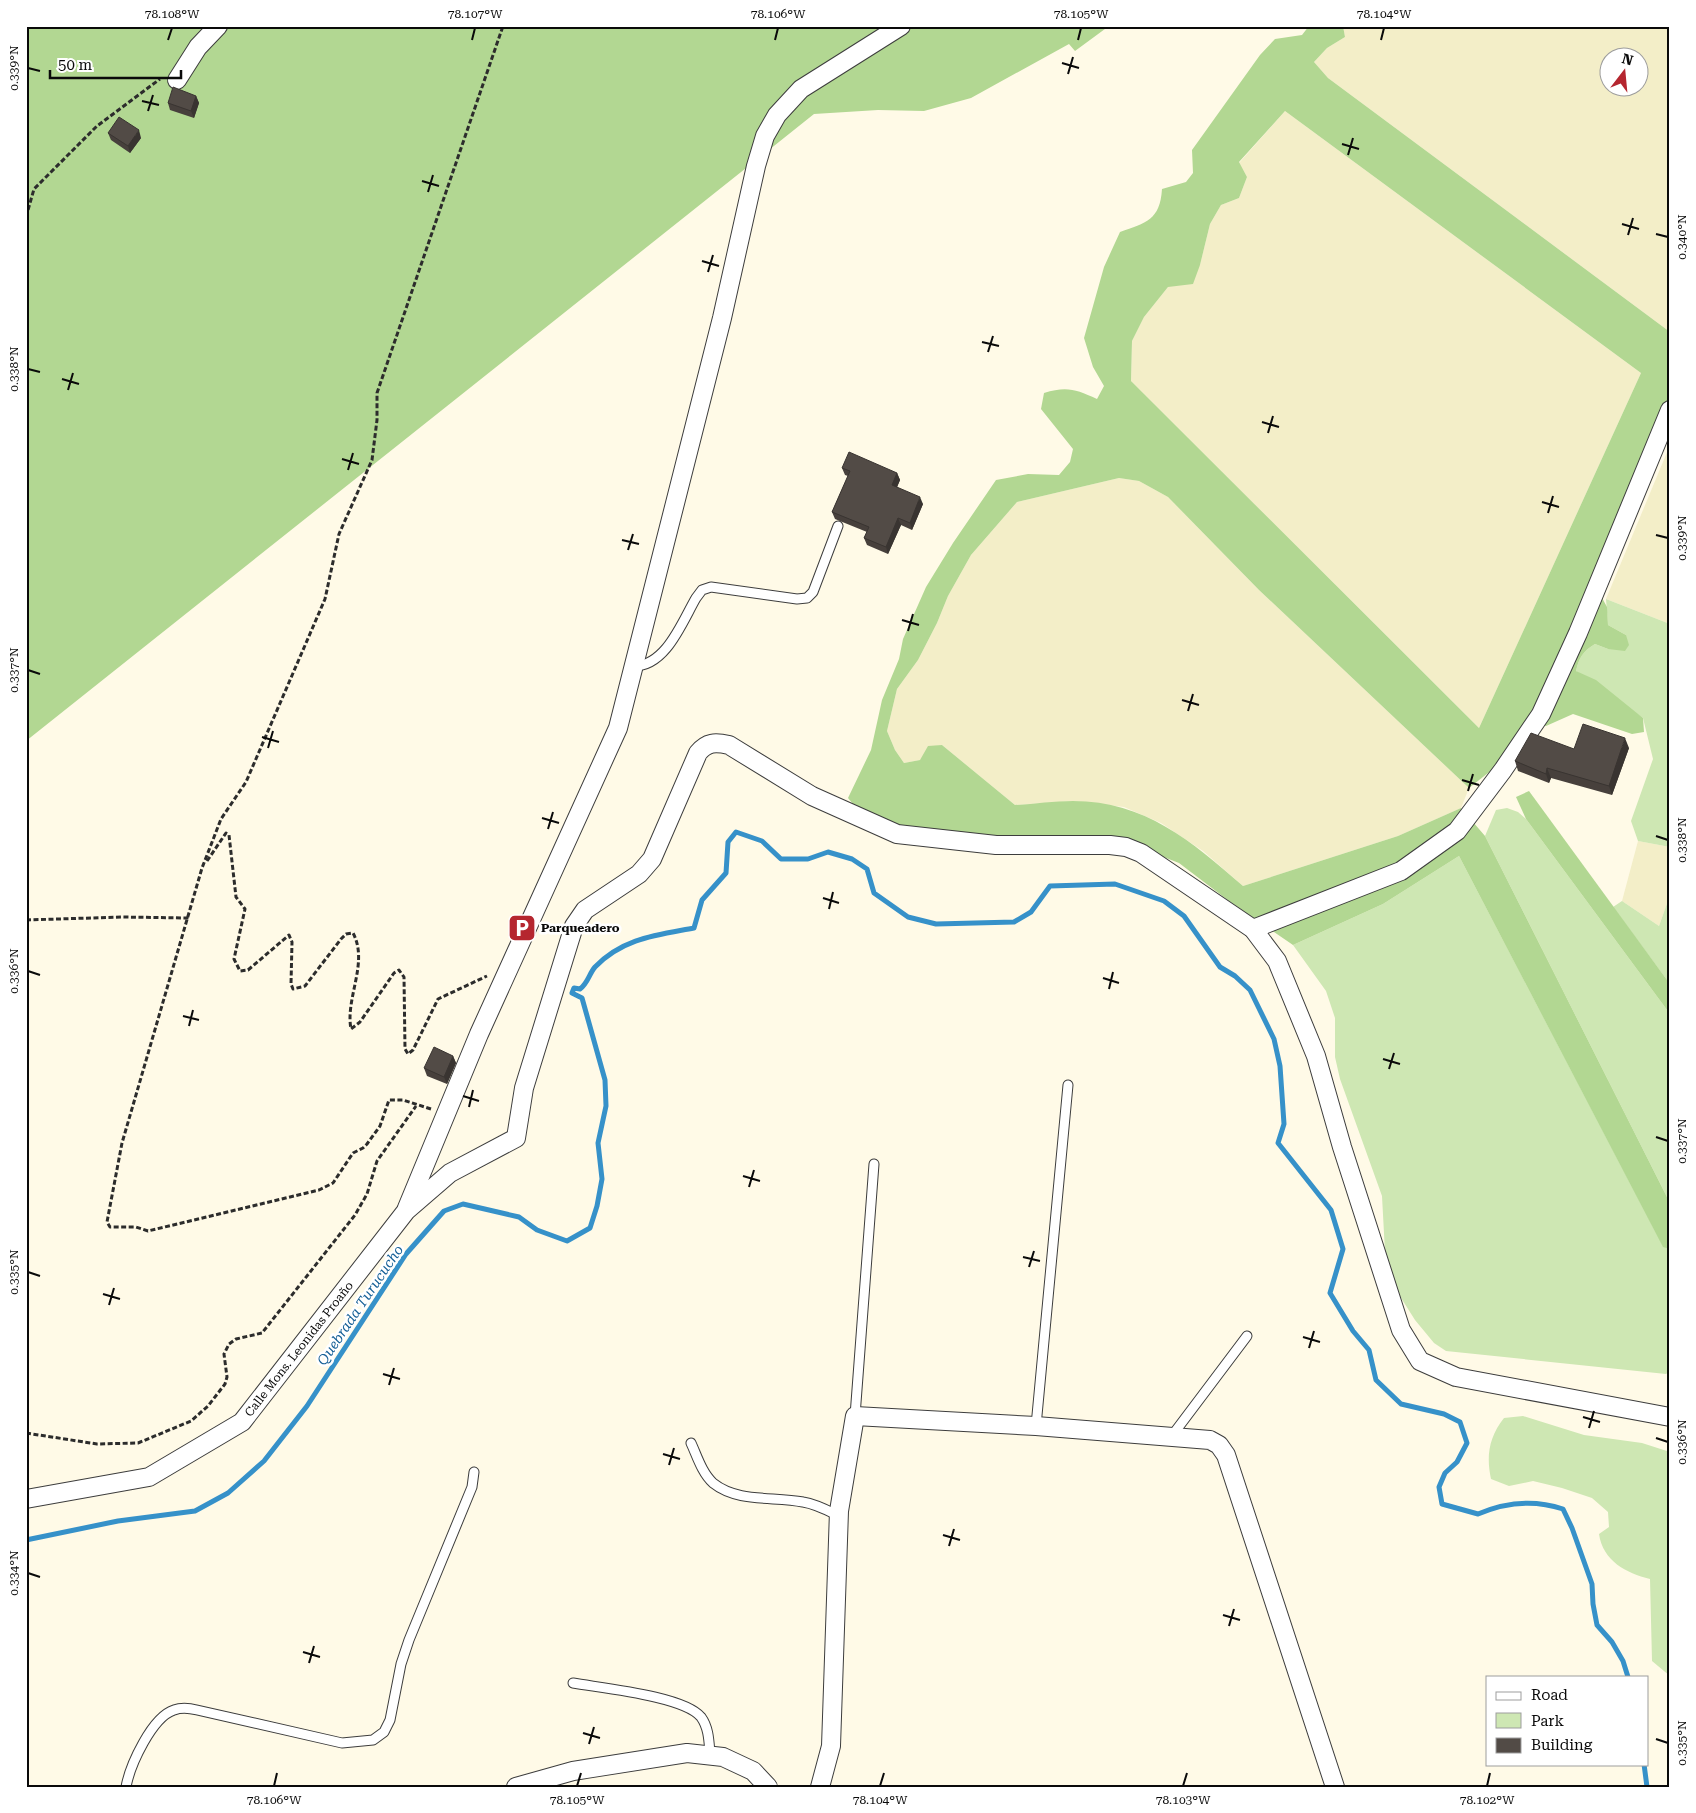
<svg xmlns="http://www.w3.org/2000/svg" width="1696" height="1813" font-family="'Roboto Serif',serif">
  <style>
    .farmland { fill: #f3eec8; fill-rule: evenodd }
    .green { fill: #cee7b3 }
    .forest { fill: #b2d792; fill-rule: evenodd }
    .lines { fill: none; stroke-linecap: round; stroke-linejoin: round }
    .stream { stroke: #3691c9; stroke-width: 5 }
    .service-casing { stroke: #3d3d3d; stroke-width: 11 }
    .minor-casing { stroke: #3d3d3d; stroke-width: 20 }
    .path { stroke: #2c2c2c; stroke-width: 3; stroke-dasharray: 5 2.5; stroke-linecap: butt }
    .service { stroke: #fff; stroke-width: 9 }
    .minor { stroke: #fff; stroke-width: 18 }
    .wall { fill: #47403c }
    .shaded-wall { fill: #393431 }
    .building { fill: #524b46; stroke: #393431 }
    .ticks { fill: none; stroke: #0a0a0a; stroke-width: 2 }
    .labels { text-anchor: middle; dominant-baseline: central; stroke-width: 5; stroke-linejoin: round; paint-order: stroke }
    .poi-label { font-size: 12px; font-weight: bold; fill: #0a0a0a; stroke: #fff; text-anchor: start }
    .street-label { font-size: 12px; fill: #0a0a0a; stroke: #fff }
    .water-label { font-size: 14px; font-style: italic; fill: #186197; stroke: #fff }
    .neatline { fill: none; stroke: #0a0a0a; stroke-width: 2 }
    .ticks-label { font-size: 12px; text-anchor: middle; fill: #0a0a0a }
  </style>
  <rect width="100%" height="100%" fill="#fffae7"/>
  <!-- farmland -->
  <g class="farmland">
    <path d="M1343 26H1670V332L1328 78 1314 62 1327 48 1345 37ZM1608 58H1638V88H1608Z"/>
    <polygon points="1285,111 1641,373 1479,728 1131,381 1132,341 1144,317 1168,287 1200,265 1210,224 1221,205 1239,198 1247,177 1239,163"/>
    <polygon points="1670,445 1670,624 1606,599"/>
    <polygon points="1119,478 1139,481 1168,497 1259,590 1469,788 1461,808 1398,836 1243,886 1203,851 1161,823 1124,807 1073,801 1015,805 942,745 920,760 904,763 895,750 887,731 897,689 918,660 937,623 948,596 971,555 1017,502"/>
    <polygon points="1638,841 1670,847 1670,895 1659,926 1622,901"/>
  </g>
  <!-- green -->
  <g class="green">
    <path d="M1606 599 1670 624V847L1638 841 1631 821 1653 759 1643 718 1576 671C1579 658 1583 651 1595 644L1608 649 1626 635 1608 625Z"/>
    <polygon points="1507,808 1518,812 1526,819 1670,1014 1670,1203 1485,836 1496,810"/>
    <polygon points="1459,856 1663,1246 1670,1249 1670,1371 1666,1374 1446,1351 1434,1343 1415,1320 1391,1282 1385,1252 1382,1196 1340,1079 1335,1057 1335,1018 1326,991 1293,945 1383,904"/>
    <polygon points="1670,895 1670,984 1613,907 1622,901 1659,926"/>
    <path d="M1523 1416 1584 1435 1642 1443 1670 1452V1676L1652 1661 1650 1579C1626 1573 1603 1561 1599 1534L1609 1527 1608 1512 1592 1498 1562 1488 1533 1481 1509 1486 1491 1479C1486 1456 1489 1437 1504 1418Z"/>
  </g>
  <!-- forest -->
  <g class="forest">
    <polygon points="26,26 1109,26 1075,51 1069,44 971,98 924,111 878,110 814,114 26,741"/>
    <path d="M1309 26H1343L1345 37 1327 48 1314 62 1328 78 1670 332V393L1601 596 1607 607 1608 625 1626 635 1629 645 1625 651 1608 649 1595 644C1583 651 1579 658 1576 671L1596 680 1643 718 1644 732 1632 734 1573 714 1546 726 1525 723 1502 762 1469 788 1259 590 1168 497 1139 481 1119 478 1017 502 971 555 948 596 937 623 918 660 897 689 887 731 895 750 904 763 920 760 928 746 942 745 1015 805C1034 804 1054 801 1073 801 1145 801 1191 841 1243 886L1398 836 1461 808 1485 836 1670 1203V1249L1663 1247 1459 856 1383 904 1293 945 1229 901 1179 863 1161 856 1104 841 1058 836 996 844 894 828 862 815 848 798 871 750 882 700 899 659 903 639 926 587 953 543 996 480 1028 474 1059 475 1070 462 1073 449 1041 409 1044 393C1066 386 1076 389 1097 399L1104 386 1093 367 1084 338 1104 267 1120 232C1146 223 1160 220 1162 189L1186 182 1193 173 1192 150 1260 55 1275 39 1302 35ZM1285 111 1641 373 1479 728 1131 381 1132 341 1144 317 1168 287 1193 284 1200 265 1210 224 1221 205 1239 198 1247 177 1239 162Z"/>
    <polygon points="1529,791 1670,984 1670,1014 1526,819 1516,797"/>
  </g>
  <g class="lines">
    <!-- stream -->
    <g class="stream">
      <path d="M26 1540 118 1521 195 1511 228 1493 264 1461 307 1406 406 1254 444 1211 463 1204 519 1217 537 1230 567 1241 590 1228 597 1206 602 1179 598 1143 606 1106 605 1080 582 998 572 993 574 988 580 989C588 983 589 974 595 967 623 938 657 935 694 928L702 900 726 873 728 842 736 832 762 841 781 859H808L828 852 852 859 867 869 874 893 908 917 936 924 1014 922 1031 912 1050 886 1115 884 1164 901 1184 916 1220 967 1235 976 1250 990 1274 1039 1280 1066 1284 1124 1278 1143 1331 1210 1343 1249 1330 1293 1353 1331 1369 1350 1376 1380 1401 1404 1444 1414 1460 1422 1467 1443 1457 1462 1445 1473 1439 1487 1442 1504 1478 1514C1506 1502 1533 1499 1563 1509L1572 1528 1592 1584 1593 1604 1597 1625 1612 1642 1623 1661 1628 1677"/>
      <polyline points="1644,1764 1647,1787"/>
    </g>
    <defs>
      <g id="service">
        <path d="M634 666C666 666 682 622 696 598L702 590 711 587 797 599 807 598 813 592 838 526"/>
        <polyline points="855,1416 874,1164"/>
        <polyline points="1036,1426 1068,1085"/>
        <polyline points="1171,1437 1247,1336"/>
        <path d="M691 1443C697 1456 702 1473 713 1483 738 1503 774 1496 803 1502 816 1504 827 1510 839 1516"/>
        <path d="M573 1683C601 1688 684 1696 701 1717 709 1728 709 1742 710 1754"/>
        <path d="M126 1787C130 1765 152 1717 174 1710 182 1707 189 1708 197 1710L342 1743 373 1740 384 1732 390 1720 401 1664 409 1640 472 1487 474 1472"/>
      </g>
      <g id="minor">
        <polyline points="177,80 198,47 218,26"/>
        <polyline points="1253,929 1401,871 1457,831 1503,770 1541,714 1578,633 1670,410"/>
        <polyline points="407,1208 479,1034 618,728 722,318 756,166 765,136 777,115 801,89 901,26"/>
        <path d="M26 1499 149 1477 242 1422 406 1211 450 1173 516 1138 524 1088 574 926 585 910 639 874 652 859 698 753C707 742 715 742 729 745L812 796 897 834 996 845H1110L1126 847 1141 853 1253 929 1277 961 1316 1056 1342 1147 1401 1330 1420 1361 1456 1377 1670 1417"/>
        <polyline points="516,1787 573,1771 687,1753 723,1757 753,1771 768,1787"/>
        <polyline points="820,1787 831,1746 839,1511 855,1416 1036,1426 1210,1440 1219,1445 1226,1455 1335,1787"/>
      </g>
    </defs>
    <!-- service casing -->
    <use href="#service" class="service-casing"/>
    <!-- minor casing -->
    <use href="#minor" class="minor-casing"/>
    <!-- path -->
    <g class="path">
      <polyline points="26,217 34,189 97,126 160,79"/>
      <path d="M207 861 226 833 229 835 236 897 245 909 234 959 240 971 248 970 289 935 292 942 291 984 293 989 305 986 341 939 346 934 353 933C369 963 345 998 351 1029L360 1022 394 973 399 970 404 977 405 1049 408 1054 413 1050 438 999 487 976"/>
      <polyline points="26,920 122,917 189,918"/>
      <polyline points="431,1109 403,1100 389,1100 380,1126 367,1144 363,1148 353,1153 333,1183 319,1190 148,1231 136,1227 110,1227 107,1222 122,1143 202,868 221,819 246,782 325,599 339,534 372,460 377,420 377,393 503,26"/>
      <polyline points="26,1433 97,1444 138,1443 191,1421 208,1406 225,1384 227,1377 224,1354 229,1344 236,1339 262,1333 355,1215 367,1194 377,1161 416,1106"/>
    </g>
    <!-- service -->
    <use href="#service" class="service"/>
    <!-- minor -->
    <use href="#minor" class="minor"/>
  </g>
  <!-- wall -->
  <g class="wall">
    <polygon points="196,96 199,103 194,118 170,110 168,103"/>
    <polygon points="108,133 141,138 130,153 111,140"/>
    <polygon points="842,468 897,473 900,480 897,487 923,504 912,530 901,525 888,554 867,545 864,538 867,532 835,519 832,512 848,476 845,475"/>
    <polygon points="1629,748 1612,795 1551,778 1549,783 1518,771 1515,761 1574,749"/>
    <polygon points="453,1056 456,1063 447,1084 427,1076 424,1068"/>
  </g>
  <!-- shaded-wall -->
  <g class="shaded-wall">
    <polygon points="196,96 199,103 194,118 191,111"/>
    <polygon points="139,130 141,138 130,153 128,146"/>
    <polygon points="897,473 900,480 895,492 892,485"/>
    <polygon points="920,497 923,504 912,530 910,523"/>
    <polygon points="898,518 901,525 888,554 886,547"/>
    <polygon points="1625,738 1629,748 1612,795 1609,786"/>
    <polygon points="1547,768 1551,778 1549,783 1546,774"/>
    <polygon points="453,1056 456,1063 447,1084 444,1077"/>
  </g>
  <!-- building -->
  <g class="building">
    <polygon points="173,87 196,96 191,111 168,103"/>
    <polygon points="119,117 139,130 128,146 108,133"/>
    <polygon points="849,452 897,473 892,485 920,497 910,523 898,518 886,547 864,538 869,527 832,512 850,471 842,468"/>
    <polygon points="1583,724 1625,738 1609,786 1547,768 1546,774 1515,761 1531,733 1574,749"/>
    <polygon points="434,1047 453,1056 444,1077 424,1068"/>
  </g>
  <!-- ticks -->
  <path class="ticks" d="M168 40 172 28M472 40 475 28M775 40 778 28M1078 40 1081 28M1381 40 1384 28M1062 63 1079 68M28 68 40 71M1068 74 1073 57M142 101 159 105M148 111 153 95M1342 144 1359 149M1348 155 1353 138M422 181 439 186M428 192 433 175M1622 224 1639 229M1656 234 1668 237M1628 235 1633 218M702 261 719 266M708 272 713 255M982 342 999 346M988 352 993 336M28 369 40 372M62 379 79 384M68 390 73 373M1262 422 1279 427M1268 433 1273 416M342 459 359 464M348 470 353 453M1542 502 1559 507M1548 513 1553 496M1656 535 1668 538M622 540 639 544M628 550 633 534M902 620 919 625M908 631 913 614M28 670 40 674M1182 700 1199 705M1188 711 1193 694M262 737 279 742M268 748 273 731M1462 780 1479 785M1468 791 1473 774M542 818 559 823M548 829 553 812M1656 836 1668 840M823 898 839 903M829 909 833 892M28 971 40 975M1103 978 1119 983M1109 989 1113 972M183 1016 199 1020M189 1026 193 1010M1383 1059 1400 1064M1389 1069 1394 1053M463 1096 479 1101M469 1107 473 1090M1656 1137 1668 1141M743 1176 760 1181M749 1187 754 1170M1023 1257 1040 1261M1029 1267 1034 1251M28 1272 40 1276M103 1294 120 1299M109 1305 114 1288M1303 1337 1320 1342M1309 1348 1314 1331M383 1374 400 1379M389 1385 394 1368M1583 1417 1600 1422M1589 1428 1594 1411M1656 1438 1668 1442M663 1454 680 1459M669 1465 674 1448M943 1535 960 1540M949 1546 954 1529M28 1573 40 1577M1223 1615 1240 1620M1229 1626 1234 1609M303 1652 320 1657M309 1663 314 1646M583 1733 600 1738M1656 1739 1668 1743M589 1744 594 1727M274 1786 277 1773M577 1786 581 1773M880 1786 884 1773M1183 1786 1187 1773M1487 1786 1490 1773"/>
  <!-- icons -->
  <defs>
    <symbol id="parking-square" viewBox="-11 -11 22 22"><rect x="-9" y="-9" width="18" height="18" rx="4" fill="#b5262f" stroke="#fff"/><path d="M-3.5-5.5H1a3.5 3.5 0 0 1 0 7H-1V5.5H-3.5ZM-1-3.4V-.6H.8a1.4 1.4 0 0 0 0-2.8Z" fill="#fff"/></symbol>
  </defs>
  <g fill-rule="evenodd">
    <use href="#parking-square" x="506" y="912" width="32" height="32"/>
  </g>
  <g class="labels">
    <!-- poi labels -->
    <g class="poi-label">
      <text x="541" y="928">Parqueadero</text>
    </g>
    <!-- street labels -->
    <g class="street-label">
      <text transform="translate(299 1349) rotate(-52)">Calle Mons. Leonidas Proaño</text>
    </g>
    <!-- water labels -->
    <g class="water-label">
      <text transform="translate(360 1305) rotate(-56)">Quebrada Turucucho</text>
    </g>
  </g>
  <!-- border -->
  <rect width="1696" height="1813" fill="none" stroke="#ffffff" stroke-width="55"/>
  <!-- legend -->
  <rect x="1486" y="1676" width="162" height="90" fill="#ffffff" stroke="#9d9d9d"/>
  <rect x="1496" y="1692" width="25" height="8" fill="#ffffff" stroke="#9d9d9d"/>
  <text x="1531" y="1700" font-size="15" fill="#0a0a0a">Road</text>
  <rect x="1496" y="1713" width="25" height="15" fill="#cee7b3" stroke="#9d9d9d"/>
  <text x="1531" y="1726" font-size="15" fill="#0a0a0a">Park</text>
  <rect x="1496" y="1738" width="25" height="15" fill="#524b46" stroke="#9d9d9d"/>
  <text x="1531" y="1750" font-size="15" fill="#0a0a0a">Building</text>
  <!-- north arrow -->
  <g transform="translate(1624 72) rotate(16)"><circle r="24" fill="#ffffff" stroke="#9d9d9d"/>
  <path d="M0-4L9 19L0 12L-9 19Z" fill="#b5262f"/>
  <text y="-8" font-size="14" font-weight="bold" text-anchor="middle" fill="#0a0a0a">N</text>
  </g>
  <!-- scale -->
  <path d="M50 70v8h131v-8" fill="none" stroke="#0a0a0a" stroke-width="2.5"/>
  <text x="58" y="70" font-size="15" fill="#0a0a0a" stroke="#ffffff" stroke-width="4" paint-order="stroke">50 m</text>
  <rect x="28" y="28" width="1640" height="1758" class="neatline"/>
  <g class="ticks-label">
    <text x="172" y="18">78.108°W</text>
    <text x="475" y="18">78.107°W</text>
    <text x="778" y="18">78.106°W</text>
    <text x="1081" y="18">78.105°W</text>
    <text x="1384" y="18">78.104°W</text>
    <text transform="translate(14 68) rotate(-90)" y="4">0.339°N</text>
    <text transform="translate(1682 237) rotate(-90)" y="4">0.340°N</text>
    <text transform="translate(14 369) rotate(-90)" y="4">0.338°N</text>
    <text transform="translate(1682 538) rotate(-90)" y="4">0.339°N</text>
    <text transform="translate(14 670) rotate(-90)" y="4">0.337°N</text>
    <text transform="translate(1682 840) rotate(-90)" y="4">0.338°N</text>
    <text transform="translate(14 971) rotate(-90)" y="4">0.336°N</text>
    <text transform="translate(1682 1141) rotate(-90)" y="4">0.337°N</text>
    <text transform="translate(14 1272) rotate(-90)" y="4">0.335°N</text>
    <text transform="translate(1682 1442) rotate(-90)" y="4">0.336°N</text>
    <text transform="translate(14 1573) rotate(-90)" y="4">0.334°N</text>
    <text transform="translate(1682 1743) rotate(-90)" y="4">0.335°N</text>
    <text x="274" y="1804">78.106°W</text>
    <text x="577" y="1804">78.105°W</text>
    <text x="880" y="1804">78.104°W</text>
    <text x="1183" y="1804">78.103°W</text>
    <text x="1487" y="1804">78.102°W</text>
  </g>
</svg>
